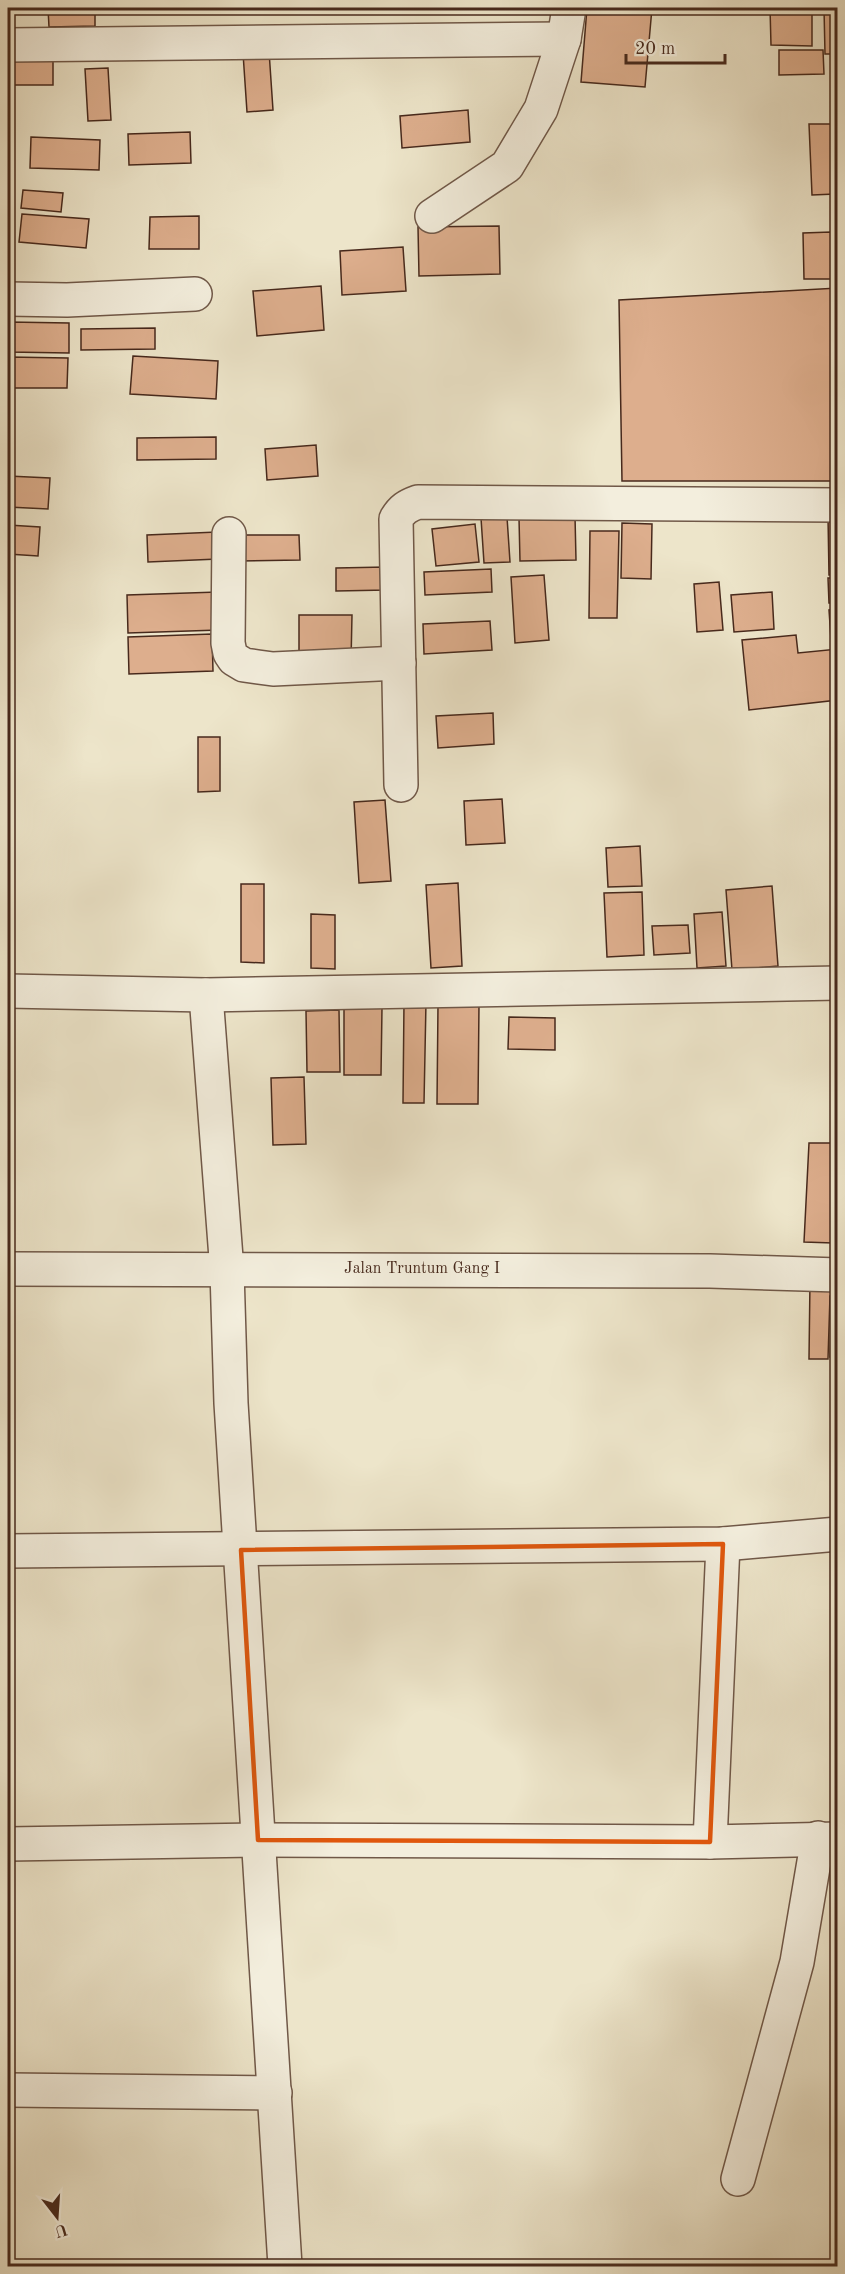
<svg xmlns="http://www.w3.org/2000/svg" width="845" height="2274" font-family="'Old Standard TT',serif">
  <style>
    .building { fill: #ddae8d; stroke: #47291c; stroke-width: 1.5 }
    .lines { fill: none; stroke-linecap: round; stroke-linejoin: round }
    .minor-casing { stroke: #705848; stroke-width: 36 }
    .minor { stroke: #f3eedd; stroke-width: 33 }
    .marked { fill: none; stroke: #e0570d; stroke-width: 4.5; stroke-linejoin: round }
    .labels { text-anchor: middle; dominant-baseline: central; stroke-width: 4.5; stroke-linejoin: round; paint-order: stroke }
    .street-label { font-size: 16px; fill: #47291c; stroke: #f3eedd }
  </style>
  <rect width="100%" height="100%" fill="#ede5ca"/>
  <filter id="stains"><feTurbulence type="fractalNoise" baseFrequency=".00333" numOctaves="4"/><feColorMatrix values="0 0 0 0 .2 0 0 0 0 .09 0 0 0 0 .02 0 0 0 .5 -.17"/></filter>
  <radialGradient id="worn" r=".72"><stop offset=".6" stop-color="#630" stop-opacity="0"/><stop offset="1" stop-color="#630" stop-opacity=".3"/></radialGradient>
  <!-- building -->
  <g class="building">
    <polygon points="48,8 95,8 95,26 49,27"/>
    <polygon points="587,8 652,8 645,87 581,82"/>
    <polygon points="770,8 812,8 812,46 771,45"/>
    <polygon points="824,8 838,8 838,54 825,54"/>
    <polygon points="779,50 823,50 824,74 779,75"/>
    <polygon points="269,51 273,110 247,112 243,53"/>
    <rect x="13" y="52" width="40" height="33"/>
    <polygon points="834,57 838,57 838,121 836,121"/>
    <polygon points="108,68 111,120 88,121 85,69"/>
    <polygon points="468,110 470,142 402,148 400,116"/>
    <polygon points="809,124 833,124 835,194 812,195"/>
    <polygon points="190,132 191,163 129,165 128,134"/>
    <polygon points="31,137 100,140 99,170 30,168"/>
    <polygon points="23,190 63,193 61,212 21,208"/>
    <polygon points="22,214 89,219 86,248 19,242"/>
    <polygon points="199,216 199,249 149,249 150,217"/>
    <polygon points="499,226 500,274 419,276 418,227"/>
    <polygon points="831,232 832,279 804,279 803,233"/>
    <polygon points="403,247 406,291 342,295 340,251"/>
    <polygon points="321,286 324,330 257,336 253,291"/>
    <polygon points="838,288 838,481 622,481 619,300"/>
    <polygon points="8,322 69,323 69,353 8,352"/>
    <polygon points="155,328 155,349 81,350 81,329"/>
    <polygon points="133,356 218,361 216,399 130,394"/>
    <polygon points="8,357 68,358 67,388 8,388"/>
    <polygon points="216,437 216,459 137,460 137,438"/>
    <polygon points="316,445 318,476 267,480 265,449"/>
    <polygon points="8,476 50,478 48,509 8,507"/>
    <polygon points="575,516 576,560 520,561 519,518"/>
    <polygon points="828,516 838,516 838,574 829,575"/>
    <polygon points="507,517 510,562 484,563 481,518"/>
    <polygon points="622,523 652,524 651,579 621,578"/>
    <polygon points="475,524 479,562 436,566 432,529"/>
    <polygon points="8,525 40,527 38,556 8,554"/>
    <polygon points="590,531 619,531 617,618 589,618"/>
    <polygon points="217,532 218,559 148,562 147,535"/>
    <polygon points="238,535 299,535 300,560 238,561"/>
    <polygon points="386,567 387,590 336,591 336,568"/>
    <polygon points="491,569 492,592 425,595 424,572"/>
    <polygon points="544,575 549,640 515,643 511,577"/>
    <polygon points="828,578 838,578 838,603 829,603"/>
    <polygon points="719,582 723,630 697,632 694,584"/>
    <polygon points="218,592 219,630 128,633 127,595"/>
    <polygon points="772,592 774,629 734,632 731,595"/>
    <polygon points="838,609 838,638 831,639 829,610"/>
    <polygon points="299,615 352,615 351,662 299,662"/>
    <polygon points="490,621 492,650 424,654 423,624"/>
    <polygon points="212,634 213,671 129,674 128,637"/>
    <polygon points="796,635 798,653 838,649 838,700 749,710 742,640"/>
    <polygon points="493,713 494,744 438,748 436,716"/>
    <polygon points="198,737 220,737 220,791 198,792"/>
    <polygon points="502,799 505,843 466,845 464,801"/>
    <polygon points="385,800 391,881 359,883 354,802"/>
    <polygon points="640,846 642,886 608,887 606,848"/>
    <polygon points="458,883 462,966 431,968 426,885"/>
    <polygon points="241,884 264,884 264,963 241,962"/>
    <polygon points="772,886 778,966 732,970 726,890"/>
    <polygon points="642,892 644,955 607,957 604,893"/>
    <polygon points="722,912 726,966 697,968 694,914"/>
    <polygon points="311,914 335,915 335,969 311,968"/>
    <polygon points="688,925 690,953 654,955 652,926"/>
    <polygon points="404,1002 426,1002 424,1103 403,1103"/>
    <polygon points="438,1005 479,1005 478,1104 437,1104"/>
    <polygon points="344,1008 382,1008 381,1075 344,1075"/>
    <polygon points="339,1010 340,1072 307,1072 306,1011"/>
    <polygon points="509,1017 555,1018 555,1050 508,1049"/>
    <polygon points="304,1077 306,1144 273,1145 271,1078"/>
    <polygon points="809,1143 838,1143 833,1243 804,1242"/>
    <polygon points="810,1281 838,1281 838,1296 830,1296 828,1359 809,1359"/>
    <polygon points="832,1298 838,1298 838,1357 830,1357"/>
  </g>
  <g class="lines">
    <defs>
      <g id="minor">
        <polyline points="8,45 564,39"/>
        <polyline points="432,216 507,166 541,109 564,39 569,8"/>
        <polyline points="8,299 67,300 195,294"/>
        <polyline points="229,534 228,643 230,653 234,659 244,665 258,667 273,669 399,663"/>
        <path d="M401 785 396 519C402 509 407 506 418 502L838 505"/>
        <polyline points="8,991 206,995 838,983"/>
        <polyline points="206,995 227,1271 231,1403 285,2266"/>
        <polyline points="8,1269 710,1271 838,1275"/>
        <polyline points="8,1551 723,1544 838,1534"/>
        <polyline points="710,1842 723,1544"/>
        <polyline points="8,1844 258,1840 710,1842 838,1839"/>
        <polyline points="8,2090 275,2093"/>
        <polyline points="738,2179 797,1962 818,1838"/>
      </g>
    </defs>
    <!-- minor casing -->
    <use href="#minor" class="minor-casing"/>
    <!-- minor -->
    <use href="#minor" class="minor"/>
  </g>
  <!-- marked area -->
  <path class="marked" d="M723 1544 710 1842 258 1840 241 1550Z"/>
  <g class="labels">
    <!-- street labels -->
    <g class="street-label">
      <text x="422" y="1269">Jalan Truntum Gang I</text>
    </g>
  </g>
  <!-- margin -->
  <rect width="845" height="2274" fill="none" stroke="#ede5ca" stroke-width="30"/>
  <rect x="9" y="9" width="827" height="2256" fill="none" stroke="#47291c" stroke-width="3"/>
  <rect x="15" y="15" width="815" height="2244" fill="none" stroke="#47291c" stroke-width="1.5"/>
  <!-- north arrow -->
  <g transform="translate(57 2217) rotate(163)" stroke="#f3eedd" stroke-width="4.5" paint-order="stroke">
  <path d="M0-4.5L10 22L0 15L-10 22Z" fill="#47291c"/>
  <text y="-9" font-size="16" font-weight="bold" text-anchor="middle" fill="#47291c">U</text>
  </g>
  <!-- scale -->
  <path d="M626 54v9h99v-9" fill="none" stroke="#47291c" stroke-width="3"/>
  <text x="635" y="54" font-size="18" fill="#47291c" stroke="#f3eedd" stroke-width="4.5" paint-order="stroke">20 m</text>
  <rect width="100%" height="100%" filter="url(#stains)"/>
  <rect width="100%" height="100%" fill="url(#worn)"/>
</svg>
